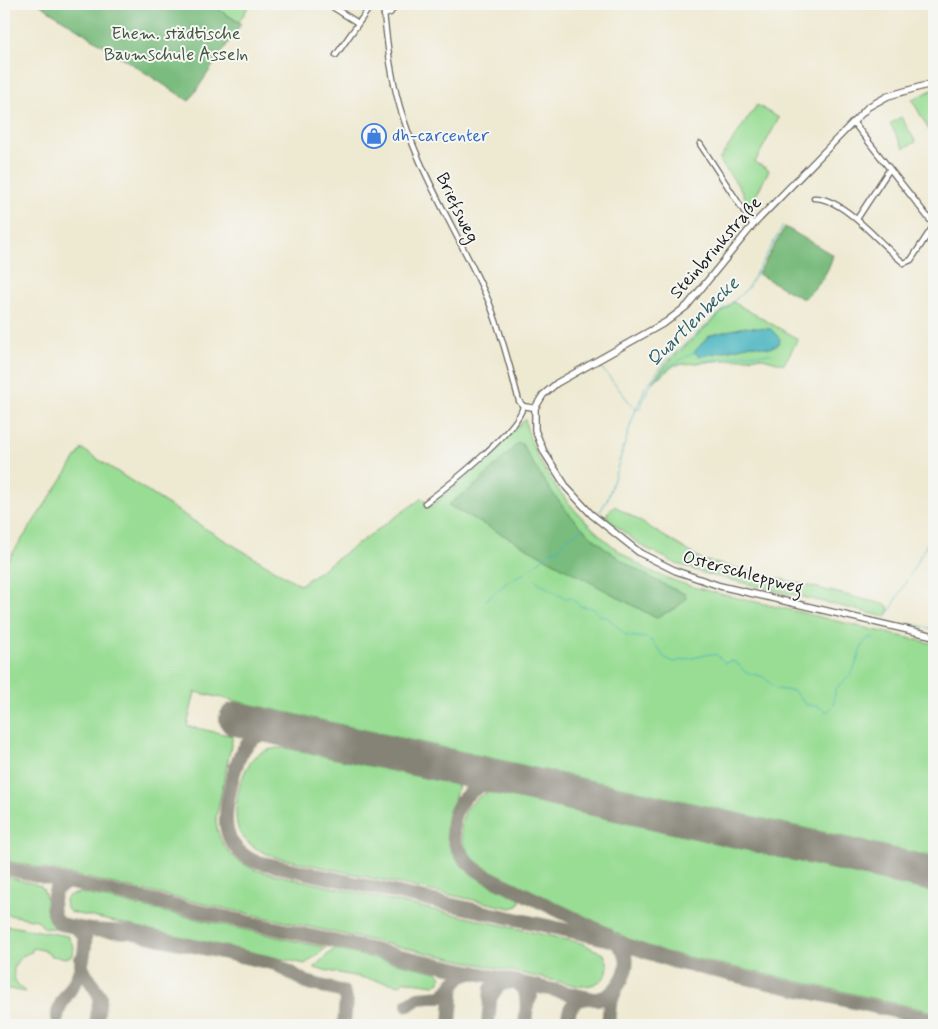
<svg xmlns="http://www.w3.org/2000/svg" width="938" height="1029" font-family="Mynerve,sans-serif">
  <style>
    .green { fill: #99dd94; stroke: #5a7c58 }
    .forest { fill: #7abc7e; stroke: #4b6c4d }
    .water { fill: #46b4bf; stroke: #31686e }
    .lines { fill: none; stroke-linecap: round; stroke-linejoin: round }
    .stream { stroke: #46b4bf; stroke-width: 1 }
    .taxiway { stroke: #858276; stroke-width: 14 }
    .runway { stroke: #858276; stroke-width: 34 }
    .minor-casing { stroke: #66645b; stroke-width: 7 }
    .tertiary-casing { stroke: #66645b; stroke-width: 8 }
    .minor { stroke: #fff; stroke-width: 4.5 }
    .tertiary { stroke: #fff; stroke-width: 5.5 }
    .labels { text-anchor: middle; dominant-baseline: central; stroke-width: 4; stroke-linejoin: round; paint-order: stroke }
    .park-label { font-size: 18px; fill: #425640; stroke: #f6f6f2 }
    .shop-label { font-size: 18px; fill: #366cbe; stroke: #f6f6f2; text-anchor: start }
    .street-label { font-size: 18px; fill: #1c1c1c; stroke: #f6f6f2 }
    .water-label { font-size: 19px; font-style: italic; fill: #2f6065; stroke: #f6f6f2 }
  </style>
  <rect width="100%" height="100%" fill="#f6f6f2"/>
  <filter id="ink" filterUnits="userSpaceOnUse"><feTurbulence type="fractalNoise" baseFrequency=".02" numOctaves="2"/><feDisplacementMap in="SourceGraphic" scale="10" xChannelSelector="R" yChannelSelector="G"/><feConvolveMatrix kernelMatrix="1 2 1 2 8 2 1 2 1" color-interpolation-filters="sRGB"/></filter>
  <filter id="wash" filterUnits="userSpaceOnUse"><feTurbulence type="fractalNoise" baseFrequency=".0096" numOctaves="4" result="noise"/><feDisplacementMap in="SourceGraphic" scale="20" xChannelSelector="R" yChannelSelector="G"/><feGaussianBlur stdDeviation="1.12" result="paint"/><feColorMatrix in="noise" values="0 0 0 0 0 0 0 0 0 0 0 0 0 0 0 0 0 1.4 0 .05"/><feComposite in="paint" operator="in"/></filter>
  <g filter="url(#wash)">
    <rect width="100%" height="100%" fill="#eee9d1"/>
    <!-- green -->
    <g class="green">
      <polygon points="214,4 250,4 239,22 213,6"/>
      <polygon points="932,90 934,94 933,137 912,100"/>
      <polygon points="757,105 779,118 755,162 769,170 750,207 740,188 719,160"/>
      <polygon points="901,117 916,142 904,148 890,124"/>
      <polygon points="733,302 798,339 784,364 759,357 675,365 652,382 667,363"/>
      <path d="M525 419C534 477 603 549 655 573 688 588 730 596 765 604 821 617 878 631 934 644V857L195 692 187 726 233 736 216 818C217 844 231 859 255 870L581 943 604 954 608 965C608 981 593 987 579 986L4 860V566L82 449 206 529 300 585 422 498 430 507 482 464Z"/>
      <polygon points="615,506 703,560 887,605 890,609 886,617 710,575 677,564 642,546 607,519 607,513"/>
      <path d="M285 748 458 785C455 799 450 813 450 827 447 869 489 878 518 896L520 901 518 906 511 908 275 857C262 852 248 846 240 833 230 815 240 770 255 757 264 749 274 748 285 748Z"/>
      <path d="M488 792 934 892V1012L661 951 635 942 481 866C453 842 454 808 488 792Z"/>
      <path d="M4 876 41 886C51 899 42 917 56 929L44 928 37 920 4 914Z"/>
      <polygon points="81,893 326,948 305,964 70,912 66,908 65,899 70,895"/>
      <path d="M4 925 68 936 74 947 73 955 66 958 52 956 43 950 32 948V952C20 955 10 966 15 980 17 985 23 989 25 992L4 988Z"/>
      <polygon points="334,949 437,972 441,976 440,982 434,985 405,981 400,985 313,968"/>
    </g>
    <!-- forest -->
    <g class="forest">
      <polygon points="39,4 214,4 213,6 241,24 189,101"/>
      <path d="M785 227 833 255C828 274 819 284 805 298H801L758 274Z"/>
      <path d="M518 443 522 444C562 518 607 561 685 594L686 599 676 608 656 618 448 505 477 484Z"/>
    </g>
    <!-- water -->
    <polygon class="water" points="744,327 771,329 780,339 779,344 770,348 752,345 703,356 699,356 694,352 710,335"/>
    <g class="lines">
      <!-- stream -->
      <g class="stream">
        <polyline points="699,362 746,354 771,354"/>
        <path d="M600 366 636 410 640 409C649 377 666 367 695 352"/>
        <polyline points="600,512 608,498 633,417 645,388 665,362 747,289 783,226"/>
        <polyline points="587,525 590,524"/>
        <polyline points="531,568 553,550 559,549 567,538 584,528"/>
        <polyline points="910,575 934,531"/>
        <path d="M535 579 542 585 564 598H571L580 606 592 608 600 615 607 617 627 636 647 638 653 642 665 658 674 662 710 654 717 655 725 663 730 661 736 662 745 672 764 677 776 689 794 691 806 705 818 706 827 712 834 705 835 689C840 684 846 681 850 675 859 664 858 647 868 638H874"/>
        <polyline points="485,601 510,580 525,573"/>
        <polyline points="889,613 907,580"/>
        <polyline points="911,624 934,629"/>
      </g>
      <!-- taxiway -->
      <g class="taxiway">
        <path d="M290 732C250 726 238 751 231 785 224 817 219 844 254 861L615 941 675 962 934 1020"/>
        <path d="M507 779C447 784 432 846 485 875L607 934"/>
        <path d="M4 868 594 999C613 1000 630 974 626 956 624 949 619 945 614 940"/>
        <path d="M68 882 56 889C52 901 49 915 60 924L91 930 129 932 276 964 306 982 343 992 346 1000 344 1025"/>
        <polyline points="81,959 82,968 100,996 96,1025"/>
        <polyline points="490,998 499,985 514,981 525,990 527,1004"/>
        <polyline points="408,1005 418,998 443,996 461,976 474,972"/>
        <path d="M57 1018C60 1000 66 998 74 983 81 972 86 950 85 937L77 928"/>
        <polyline points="450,1025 453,983"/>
        <polyline points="488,1025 491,989"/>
        <polyline points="525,1025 527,1004 531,996"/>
        <path d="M567 1025C568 1010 571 1000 588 998"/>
        <polyline points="608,1025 610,1004 616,989"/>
      </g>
      <!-- runway -->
      <polyline class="runway" points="236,719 934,875"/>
    </g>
  </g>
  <g filter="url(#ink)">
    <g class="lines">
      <defs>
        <g id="minor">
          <polyline points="328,4 358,23"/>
          <path d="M383 4C387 42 391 83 404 120 425 184 462 240 489 302 502 334 510 368 519 401L523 406 535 408"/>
          <polyline points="384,15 390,13 397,4"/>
          <polyline points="336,55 372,4"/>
          <polyline points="853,122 934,225"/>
          <polyline points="700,144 753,225"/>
          <path d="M814 198C845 198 880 245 904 263L911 260 934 225"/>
          <polyline points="857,219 889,170"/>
          <path d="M425 503C447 487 519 430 523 406"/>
          <polyline points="147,1025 149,1025"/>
        </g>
        <polyline id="tertiary" points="934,83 888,96 868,107 753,225 687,306 666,322 557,383 543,395 535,408 535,430 544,452 567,488 591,514 640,553 676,571 720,586 934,636"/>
      </defs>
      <!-- minor casing -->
      <use href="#minor" class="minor-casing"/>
      <!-- tertiary casing -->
      <use href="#tertiary" class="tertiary-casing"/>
      <!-- minor -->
      <use href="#minor" class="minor"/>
      <!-- tertiary -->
      <use href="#tertiary" class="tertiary"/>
    </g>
  </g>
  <!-- icons -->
  <defs>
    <symbol id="shop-ring" viewBox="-11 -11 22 22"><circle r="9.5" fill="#f6f6f2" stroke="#3f7fe0" stroke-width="1.5"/><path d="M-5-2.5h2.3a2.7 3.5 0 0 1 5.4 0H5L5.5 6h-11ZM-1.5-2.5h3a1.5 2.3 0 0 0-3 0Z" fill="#3f7fe0"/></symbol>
  </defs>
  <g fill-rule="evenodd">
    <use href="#shop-ring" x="360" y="122" width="28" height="28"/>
  </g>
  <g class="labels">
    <!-- park labels -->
    <g class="park-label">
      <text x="176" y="34">Ehem. städtische<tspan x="176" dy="21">Baumschule Asseln</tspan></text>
    </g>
    <!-- shop labels -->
    <g class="shop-label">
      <text x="392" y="136">dh-carcenter</text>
    </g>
    <!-- street labels -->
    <g class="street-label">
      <text transform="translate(457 208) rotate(64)">Briefsweg</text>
      <text transform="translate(716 248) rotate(-49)">Steinbrinkstraße</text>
      <text transform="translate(743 573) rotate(15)">Osterschleppweg</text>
    </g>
    <!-- water labels -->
    <g class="water-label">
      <text transform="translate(693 322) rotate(-44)">Quartlenbecke</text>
    </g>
  </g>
  <!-- margin -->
  <rect width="938" height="1029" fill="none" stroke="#f6f6f2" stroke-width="20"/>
</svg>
